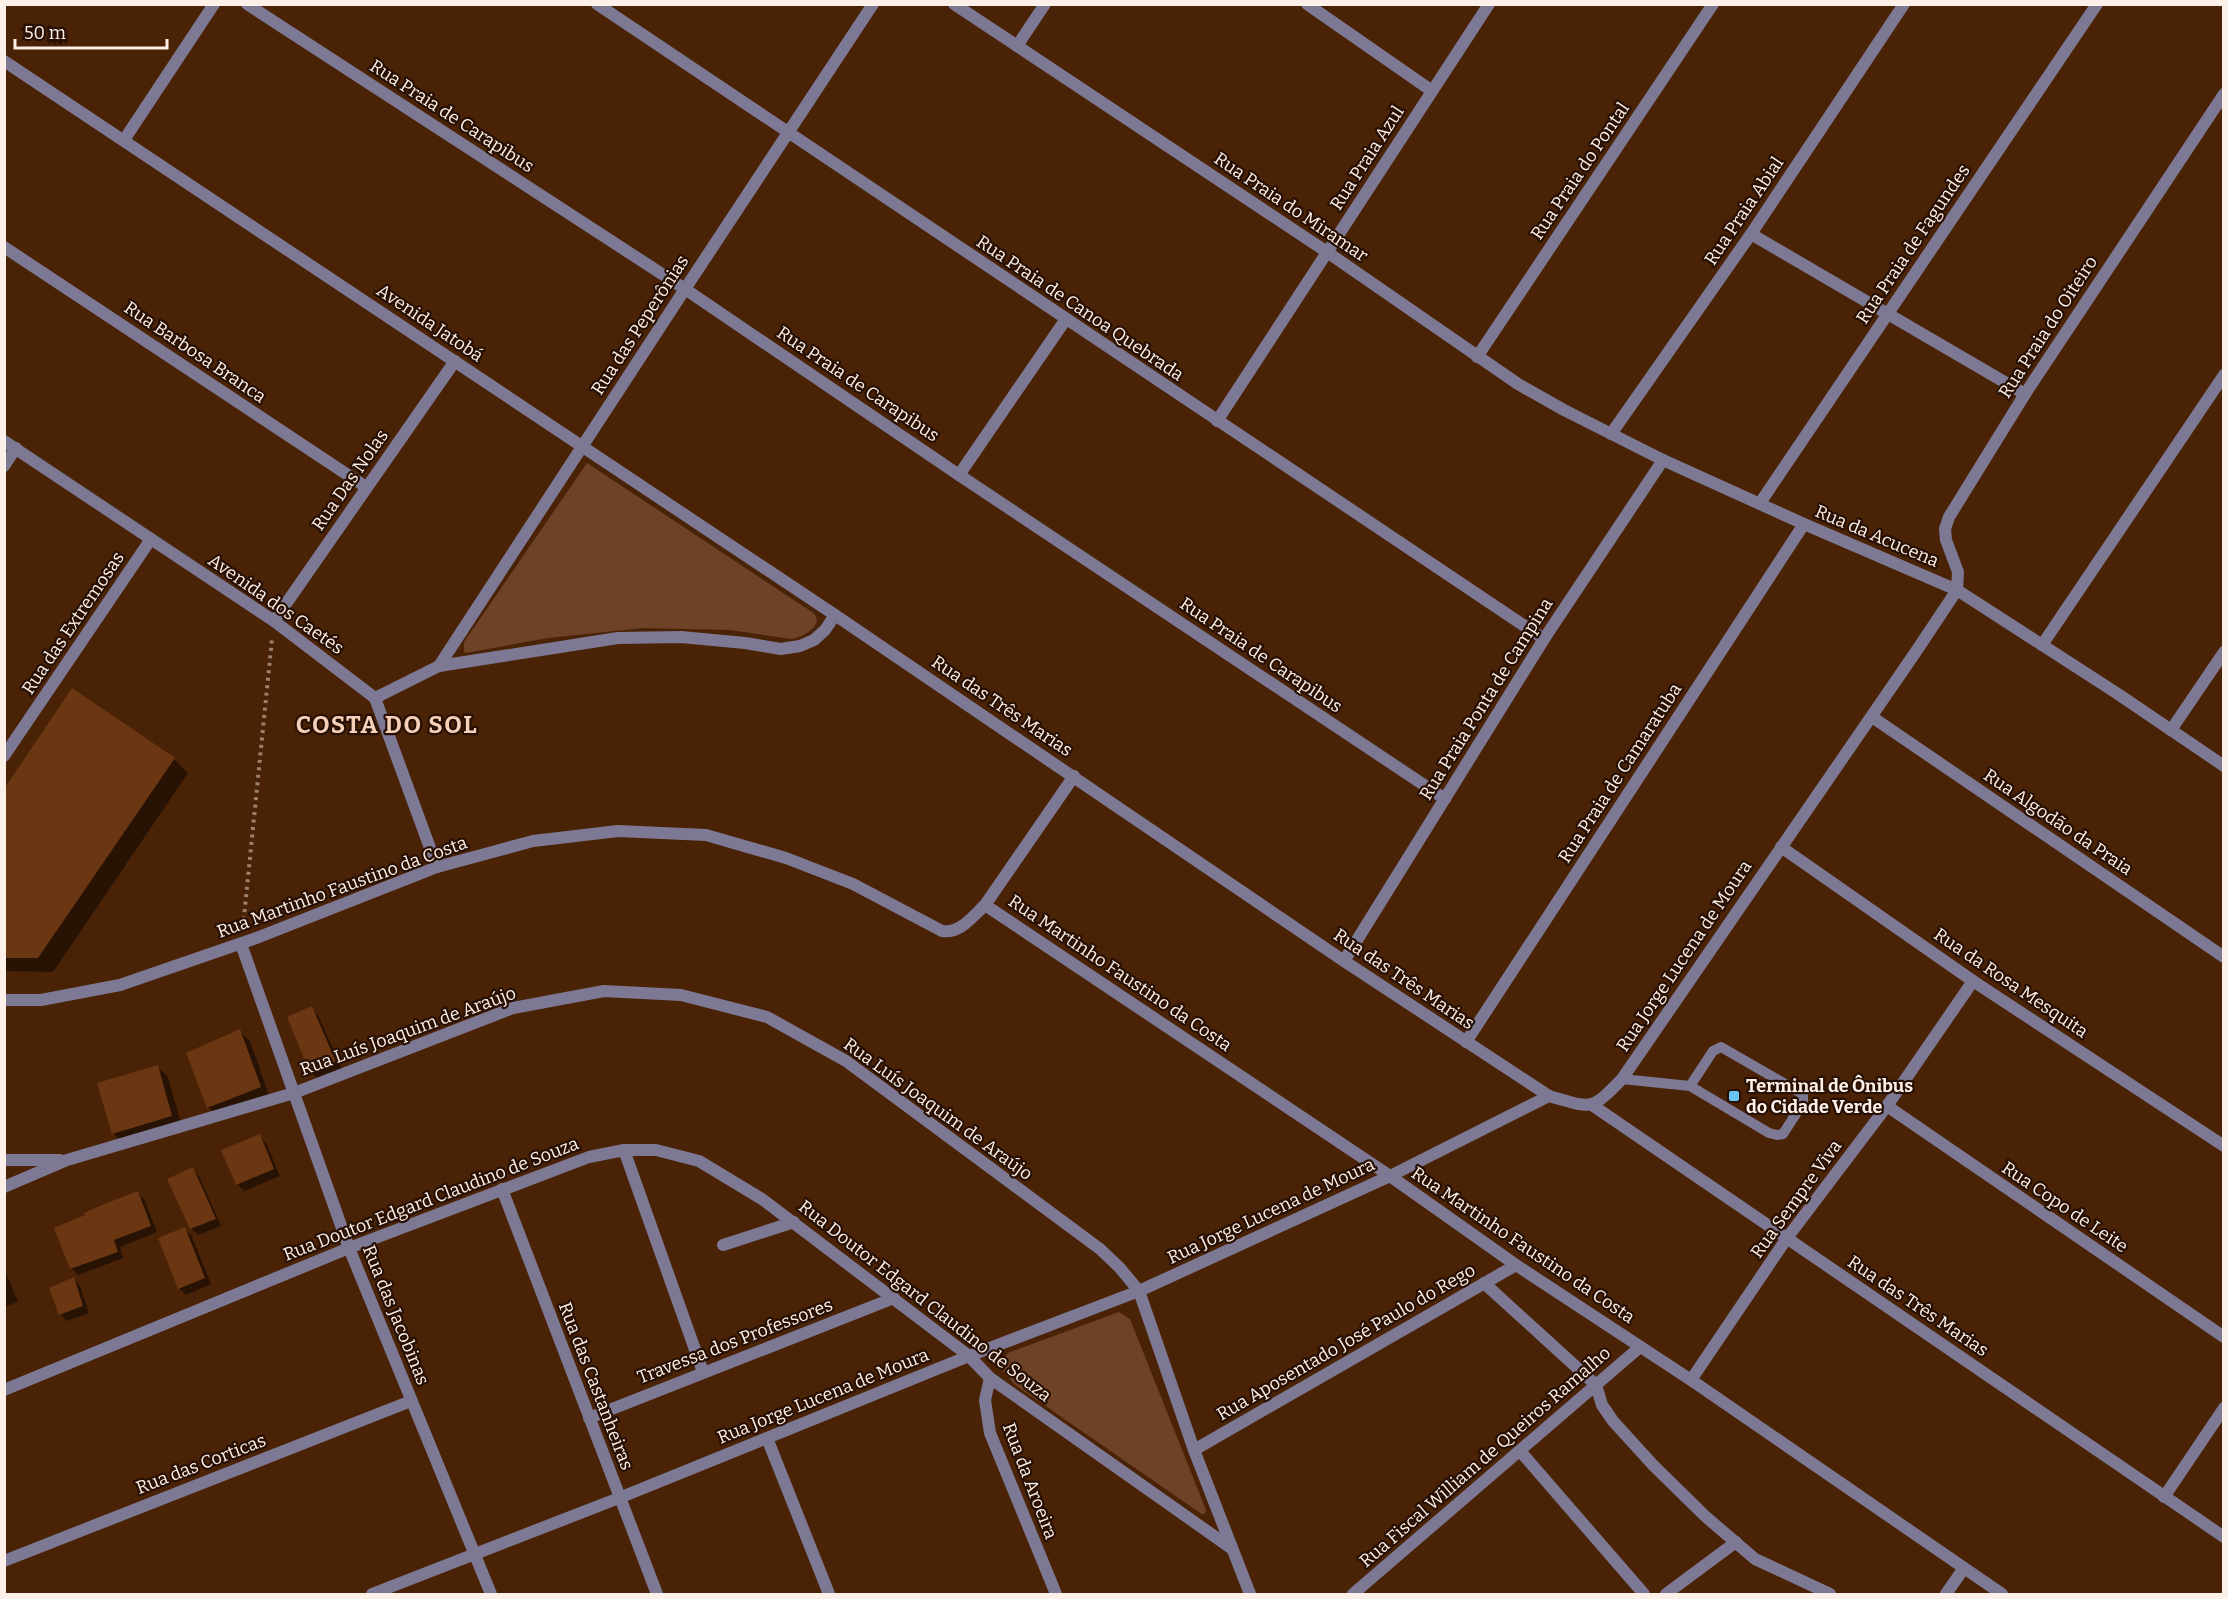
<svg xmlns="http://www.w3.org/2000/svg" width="2228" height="1599" font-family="Bitter,serif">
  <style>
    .green { fill: #6e4227 }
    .shadow { fill: #0007 }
    .building { fill: #6b3612 }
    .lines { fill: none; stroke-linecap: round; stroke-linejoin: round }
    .path { stroke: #9c816e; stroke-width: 4; stroke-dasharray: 3 4.5; stroke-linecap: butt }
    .service { stroke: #7d7994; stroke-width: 10 }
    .minor { stroke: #7d7994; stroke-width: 12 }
    .tertiary { stroke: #7d7994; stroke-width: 12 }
    .poi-dot { fill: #68c4f0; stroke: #271003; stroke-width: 2 }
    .labels { text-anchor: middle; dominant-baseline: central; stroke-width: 4.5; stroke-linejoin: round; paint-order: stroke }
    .street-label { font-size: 18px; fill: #fdf0e8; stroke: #271003 }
    .poi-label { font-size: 18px; font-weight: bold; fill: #fdf0e8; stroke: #271003; text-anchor: start }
    .district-label { font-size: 24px; font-weight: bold; letter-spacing: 1.5px; fill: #f6cfb9; stroke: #271003 }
  </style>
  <rect width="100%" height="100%" fill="#4a2307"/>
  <!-- green -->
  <g class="green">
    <path d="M587 463 812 612C827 624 803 637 791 639L730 630 643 628 548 638 466 653 464 652V642Z"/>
    <polygon points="1119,1312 1130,1319 1206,1510 1205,1513 1203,1515 1014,1384 1003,1371 1004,1358 1008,1353"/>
  </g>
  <!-- shadow -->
  <g class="shadow">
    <polygon points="72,691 174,759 188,773 53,972 4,971 4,792"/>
    <polygon points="311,1008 318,1015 342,1069 318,1079 311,1072"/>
    <polygon points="239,1031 250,1041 270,1098 219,1117 208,1107"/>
    <polygon points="158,1067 168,1077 182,1127 123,1144 113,1133"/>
    <polygon points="259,1136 266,1143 280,1176 244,1191 237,1184"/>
    <polygon points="193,1169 199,1176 221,1226 198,1235 191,1228"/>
    <polygon points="137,1193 144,1199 157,1232 120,1247 123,1258 78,1275 71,1268"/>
    <polygon points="184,1229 191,1235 211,1284 186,1295 179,1288"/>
    <polygon points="4,1268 18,1302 4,1307"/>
    <polygon points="74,1279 80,1286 89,1313 67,1321 60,1314"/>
  </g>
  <!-- building -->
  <g class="building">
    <polygon points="72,688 175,758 38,958 4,958 4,789"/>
    <polygon points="312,1006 336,1062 310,1073 287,1017"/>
    <polygon points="240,1029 261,1087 207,1108 186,1053"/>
    <polygon points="158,1065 172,1116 112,1134 97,1083"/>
    <polygon points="260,1134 274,1169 236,1185 221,1150"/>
    <polygon points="193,1167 216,1219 190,1229 167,1179"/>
    <polygon points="138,1191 151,1226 114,1240 118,1252 70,1269 54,1228 85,1215 84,1213 107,1203"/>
    <polygon points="185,1227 205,1278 178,1289 158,1238"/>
    <polygon points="74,1277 83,1306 59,1315 49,1288"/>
  </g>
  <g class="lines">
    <!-- path -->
    <polyline class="path" points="243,927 272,639"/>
    <!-- service -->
    <polyline class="service" points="1622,1079 1690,1086 1769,1133 1777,1135 1783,1134 1803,1103 1803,1096 1799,1092 1721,1047 1713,1051 1690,1086"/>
    <!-- minor -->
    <g class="minor">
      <polyline points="247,4 685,289 959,475 1445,799"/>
      <polyline points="597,4 1544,639"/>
      <polyline points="954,4 1327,252 1518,384 1564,410 1663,460 1804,524 1957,590 2118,694 2224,766"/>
      <polyline points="1307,4 1432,91"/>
      <polyline points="1017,46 1045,4"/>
      <polyline points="124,140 214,4"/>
      <polyline points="1751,234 2025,394"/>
      <polyline points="4,247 366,487"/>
      <polyline points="1477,357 1713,4"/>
      <polyline points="1217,421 1489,4"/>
      <polyline points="1611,434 1751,234 1904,4"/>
      <polyline points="4,441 274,621 375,698 437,867"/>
      <polyline points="4,466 16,448"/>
      <polyline points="959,475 1066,319"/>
      <polyline points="1760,503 2097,4"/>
      <polyline points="274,621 455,361"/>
      <polyline points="2042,645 2224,375"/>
      <polyline points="439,666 685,289 873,4"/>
      <polyline points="375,698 439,666 618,638 681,637 745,643 781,649 800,646 814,640 825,630 835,615"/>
      <polyline points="1872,717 2224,957"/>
      <polyline points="2171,730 2224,652"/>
      <polyline points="4,756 151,539"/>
      <polyline points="1781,847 1973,981 2224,1146"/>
      <polyline points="985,905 1074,776"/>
      <polyline points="241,944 349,1248 491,1594"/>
      <polyline points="1344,961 1544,639 1663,460"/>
      <path d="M4 1000H41L120 985 259 937 437 867 533 841 618 831 706 835 786 858 853 884 942 931C960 934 972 917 985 905L1390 1176 1516 1265 1691 1380 2002 1594"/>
      <polyline points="1466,1042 1804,524"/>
      <path d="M1549 1096C1592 1108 1590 1112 1622 1079L1915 653 1957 590 1958 572 1946 540 1945 529 1949 517 2025 394 2224 94"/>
      <polyline points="1592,1105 2224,1537"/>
      <polyline points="1887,1106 2224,1337"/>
      <polyline points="624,1150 703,1372"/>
      <polyline points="4,1160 60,1160"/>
      <polyline points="4,1187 67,1160 294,1093 513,1008 604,991 681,995 767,1017 846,1061 1100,1249 1119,1267 1139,1291 1194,1450 1250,1594"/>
      <polyline points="502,1189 657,1594"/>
      <polyline points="723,1245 794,1222"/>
      <polyline points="1484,1283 1596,1385 1602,1405 1613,1421 1653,1465 1705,1516 1755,1559 1830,1594"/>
      <polyline points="990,1378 985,1400 990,1433 1056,1594"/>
      <polyline points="1691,1380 1787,1238 1887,1106 1973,981"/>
      <polyline points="4,1390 349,1248 589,1157 624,1150 656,1150 699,1161 762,1199 969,1356 990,1378 1231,1548"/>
      <polyline points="589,1418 894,1298"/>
      <polyline points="767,1438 829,1594"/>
      <polyline points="1194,1450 1516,1265"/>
      <polyline points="1520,1451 1644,1594"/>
      <polyline points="2164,1497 2224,1408"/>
      <polyline points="4,1561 411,1401"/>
      <polyline points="1353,1594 1640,1347"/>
      <polyline points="1666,1594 1736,1542"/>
      <polyline points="1946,1594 1964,1568"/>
    </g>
    <!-- tertiary -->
    <g class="tertiary">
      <polyline points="4,61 835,615 1344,961 1549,1096"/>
      <polyline points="372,1594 619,1498 969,1356 1139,1291 1390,1176 1549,1096"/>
    </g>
  </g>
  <!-- markers -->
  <rect class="poi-dot" x="1728" y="1090" width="12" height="12" rx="3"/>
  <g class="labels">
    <!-- street labels -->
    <g class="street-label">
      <text transform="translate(452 116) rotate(33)">Rua Praia de Carapibus</text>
      <text transform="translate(1367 158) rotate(-57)">Rua Praia Azul</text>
      <text transform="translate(1580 171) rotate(-56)">Rua Praia do Pontal</text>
      <text transform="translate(1291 207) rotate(34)">Rua Praia do Miramar</text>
      <text transform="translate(1744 211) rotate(-56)">Rua Praia Abial</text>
      <text transform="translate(1913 244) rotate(-56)">Rua Praia de Fagundes</text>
      <text transform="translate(1080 308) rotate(34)">Rua Praia de Canoa Quebrada</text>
      <text transform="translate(430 323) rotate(34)">Avenida Jatobá</text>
      <text transform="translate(640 325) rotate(-57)">Rua das Peperônias</text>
      <text transform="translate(2048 327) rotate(-57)">Rua Praia do Oiteiro</text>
      <text transform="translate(195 352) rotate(34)">Rua Barbosa Branca</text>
      <text transform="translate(858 384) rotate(34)">Rua Praia de Carapibus</text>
      <text transform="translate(350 480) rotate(-55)">Rua Das Nolas</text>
      <text transform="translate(1877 536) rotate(23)">Rua da Acucena</text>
      <text transform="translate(276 604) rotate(35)">Avenida dos Caetés</text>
      <text transform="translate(73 623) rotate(-56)">Rua das Extremosas</text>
      <text transform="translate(1261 655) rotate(34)">Rua Praia de Carapibus</text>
      <text transform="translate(1486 699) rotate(-58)">Rua Praia Ponta de Campina</text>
      <text transform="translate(1002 706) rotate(34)">Rua das Três Marias</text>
      <text transform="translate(1620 773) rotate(-57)">Rua Praia de Camaratuba</text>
      <text transform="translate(2058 822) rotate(34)">Rua Algodão da Praia</text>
      <text transform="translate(342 887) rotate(-20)">Rua Martinho Faustino da Costa</text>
      <text transform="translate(1684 956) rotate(-56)">Rua Jorge Lucena de Moura</text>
      <text transform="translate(1120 973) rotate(34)">Rua Martinho Faustino da Costa</text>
      <text transform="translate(1404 979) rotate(34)">Rua das Três Marias</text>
      <text transform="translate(2011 983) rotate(34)">Rua da Rosa Mesquita</text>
      <text transform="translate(408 1031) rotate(-20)">Rua Luís Joaquim de Araújo</text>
      <text transform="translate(938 1109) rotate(36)">Rua Luís Joaquim de Araújo</text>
      <text transform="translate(431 1199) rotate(-21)">Rua Doutor Edgard Claudino de Souza</text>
      <text transform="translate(1796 1199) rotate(-54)">Rua Sempre Viva</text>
      <text transform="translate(2065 1207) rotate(34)">Rua Copo de Leite</text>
      <text transform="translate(1271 1211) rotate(-25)">Rua Jorge Lucena de Moura</text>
      <text transform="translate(1523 1245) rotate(34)">Rua Martinho Faustino da Costa</text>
      <text transform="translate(925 1301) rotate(38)">Rua Doutor Edgard Claudino de Souza</text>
      <text transform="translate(1918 1306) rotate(34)">Rua das Três Marias</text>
      <text transform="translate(396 1315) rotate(68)">Rua das Jacobinas</text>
      <text transform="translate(735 1341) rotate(-21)">Travessa dos Professores</text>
      <text transform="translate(1346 1342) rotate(-30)">Rua Aposentado José Paulo do Rego</text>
      <text transform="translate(596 1386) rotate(69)">Rua das Castanheiras</text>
      <text transform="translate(823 1396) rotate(-22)">Rua Jorge Lucena de Moura</text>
      <text transform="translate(1485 1457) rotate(-41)">Rua Fiscal William de Queiros Ramalho</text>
      <text transform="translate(201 1464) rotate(-21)">Rua das Corticas</text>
      <text transform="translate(1030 1481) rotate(69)">Rua da Aroeira</text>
    </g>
    <!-- poi labels -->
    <g class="poi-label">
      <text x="1746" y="1086">Terminal de Ônibus<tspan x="1746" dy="21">do Cidade Verde</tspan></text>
    </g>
    <!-- district labels -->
    <g class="district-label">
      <text x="387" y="725">COSTA DO SOL</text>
    </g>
  </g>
  <!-- border -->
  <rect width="2228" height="1599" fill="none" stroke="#fdf0e8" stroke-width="12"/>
  <!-- scale -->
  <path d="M15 39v9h152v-9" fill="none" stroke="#fdf0e8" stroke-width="3"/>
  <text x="24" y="39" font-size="18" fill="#fdf0e8" stroke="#271003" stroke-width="4.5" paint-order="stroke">50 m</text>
</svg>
